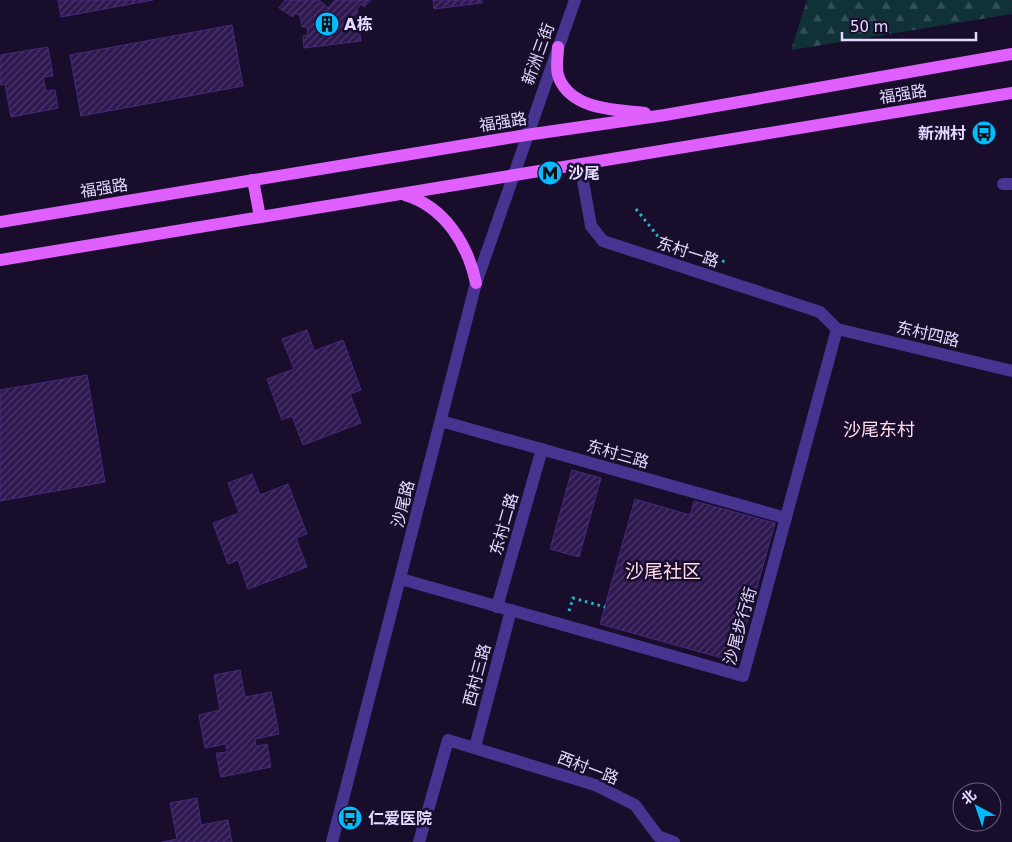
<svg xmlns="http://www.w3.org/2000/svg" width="1012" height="842" font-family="'DejaVu Sans','Noto Sans SC',sans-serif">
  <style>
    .forest { fill: url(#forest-firs) }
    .building { fill: url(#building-hatch); stroke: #47287d }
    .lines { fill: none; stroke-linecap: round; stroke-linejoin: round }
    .path { stroke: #23b7c9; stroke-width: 3; stroke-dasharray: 2.5 4; stroke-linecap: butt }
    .minor { stroke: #473490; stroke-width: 12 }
    .major { stroke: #df60ff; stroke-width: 12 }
    .labels { text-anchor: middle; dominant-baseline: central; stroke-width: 5; stroke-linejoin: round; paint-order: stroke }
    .poi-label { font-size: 16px; font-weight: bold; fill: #e4d9ff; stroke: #180e2c; text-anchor: start }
    .street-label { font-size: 16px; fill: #e4d9ff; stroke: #180e2c }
    .neighbourhood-label { font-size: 18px; fill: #ffdbec; stroke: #180e2c }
    .quarter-label { font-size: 19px; fill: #ffdbec; stroke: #180e2c }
  </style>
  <defs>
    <pattern id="forest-firs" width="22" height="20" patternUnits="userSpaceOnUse" patternTransform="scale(1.25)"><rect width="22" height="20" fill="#103137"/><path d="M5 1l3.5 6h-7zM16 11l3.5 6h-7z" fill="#334e55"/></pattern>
    <pattern id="building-hatch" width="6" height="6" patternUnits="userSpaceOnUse" patternTransform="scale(1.25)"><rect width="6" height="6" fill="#2d184f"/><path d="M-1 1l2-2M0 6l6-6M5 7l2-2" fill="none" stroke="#4b3969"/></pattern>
  </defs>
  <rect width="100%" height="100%" fill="#180e2c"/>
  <!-- forest -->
  <polygon class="forest" points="807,0 1012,0 1012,14 791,50"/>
  <!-- building -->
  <g class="building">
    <polygon points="58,0 153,0 61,17"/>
    <polygon points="285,0 319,0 328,8 335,0 371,0 364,7 361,4 357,9 358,20 353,21 354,29 359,28 361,41 304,48 303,36 308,35 307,27 302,27 300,16 295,13 293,17 279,8"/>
    <polygon points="433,0 482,0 482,3 434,9"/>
    <polygon points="232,25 243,86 81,116 70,55"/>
    <polygon points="48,47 53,76 43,77 46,91 55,90 58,108 11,117 5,84 0,85 0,55"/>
    <polygon points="307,330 314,351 343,340 361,390 350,394 361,423 303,445 292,416 282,420 267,379 294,369 282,339"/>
    <polygon points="87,375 105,482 0,501 0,390"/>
    <polygon points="572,470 601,478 579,557 550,549"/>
    <polygon points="252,474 260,495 288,484 307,534 296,538 307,567 248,589 238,560 228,564 213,523 239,513 228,483"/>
    <polygon points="635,499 690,515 694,501 775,523 736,662 600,624"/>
    <polygon points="240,670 245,697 271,692 279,734 255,739 256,746 267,744 271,767 221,777 216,753 227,752 226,744 205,748 199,715 220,710 214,675"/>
    <polygon points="197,798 201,825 228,820 232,842 162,842 177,839 170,803"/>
  </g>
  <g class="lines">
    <!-- path -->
    <g class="path">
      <polyline points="636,209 661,240 672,246"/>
      <polyline points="697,254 726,262"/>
      <polyline points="569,611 573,598 605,607"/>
    </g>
    <!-- minor -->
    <g class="minor">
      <polyline points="580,164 591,226 603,241 820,312 837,329"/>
      <polyline points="1003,184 1012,184"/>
      <polyline points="837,329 1012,371"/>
      <polyline points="441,421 786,518"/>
      <polyline points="401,579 743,676 837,329"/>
      <polyline points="497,607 542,449"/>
      <polyline points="475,747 511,610"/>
      <polyline points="332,842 476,283 575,0"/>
      <polyline points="419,842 448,740 595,785 635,805 658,836 674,842"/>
    </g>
    <!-- major -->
    <g class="major">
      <path d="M558 47C558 57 555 69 559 78 572 110 616 110 645 113"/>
      <polyline points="253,180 260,217"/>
      <path d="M405 195C445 207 468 245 476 283"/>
      <polyline points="0,222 526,135 665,115 1012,54"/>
      <polyline points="0,260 1012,93"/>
    </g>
  </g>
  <!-- icons -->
  <defs>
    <symbol id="building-disc" viewBox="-11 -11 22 22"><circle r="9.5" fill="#05bbff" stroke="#180e2c"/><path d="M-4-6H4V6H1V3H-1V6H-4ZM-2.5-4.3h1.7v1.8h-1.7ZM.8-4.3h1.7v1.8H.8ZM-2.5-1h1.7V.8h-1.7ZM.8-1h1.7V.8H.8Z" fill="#111"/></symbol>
    <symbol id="bus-disc" viewBox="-11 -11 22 22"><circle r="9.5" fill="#05bbff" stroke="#180e2c"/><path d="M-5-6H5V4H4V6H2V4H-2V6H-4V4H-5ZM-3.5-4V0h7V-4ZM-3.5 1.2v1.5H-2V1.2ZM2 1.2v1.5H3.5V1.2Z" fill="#111"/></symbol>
    <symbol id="metro-disc" viewBox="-11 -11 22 22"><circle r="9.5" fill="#05bbff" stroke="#180e2c"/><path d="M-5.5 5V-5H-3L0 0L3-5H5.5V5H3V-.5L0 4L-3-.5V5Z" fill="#111"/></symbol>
  </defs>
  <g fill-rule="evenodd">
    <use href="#building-disc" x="313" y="10" width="28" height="28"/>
    <use href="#bus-disc" x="970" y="119" width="28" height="28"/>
    <use href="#metro-disc" x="536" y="159" width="28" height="28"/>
    <use href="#bus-disc" x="336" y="804" width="28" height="28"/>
  </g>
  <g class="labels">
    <!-- poi labels -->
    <g class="poi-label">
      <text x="344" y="24">A栋</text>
      <text x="966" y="133" text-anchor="end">新洲村</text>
      <text x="568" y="173">沙尾</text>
      <text x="368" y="818">仁爱医院</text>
    </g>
    <!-- street labels -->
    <g class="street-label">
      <text transform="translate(538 54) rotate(-70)">新洲三街</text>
      <text transform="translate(903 94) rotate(-9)">福强路</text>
      <text transform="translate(503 122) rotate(-9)">福强路</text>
      <text transform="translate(104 188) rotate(-9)">福强路</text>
      <text transform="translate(688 252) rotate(18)">东村一路</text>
      <text transform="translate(928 334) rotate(13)">东村四路</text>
      <text transform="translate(618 454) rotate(16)">东村三路</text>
      <text transform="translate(403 504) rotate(-76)">沙尾路</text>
      <text transform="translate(504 524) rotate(-74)">东村二路</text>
      <text transform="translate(740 626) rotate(-74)">沙尾步行街</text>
      <text transform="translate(477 675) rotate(-75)">西村三路</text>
      <text transform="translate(588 768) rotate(21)">西村一路</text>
    </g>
    <!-- neighbourhood labels -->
    <g class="neighbourhood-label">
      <text x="879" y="429">沙尾东村</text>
    </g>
    <!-- quarter labels -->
    <g class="quarter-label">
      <text x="663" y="571">沙尾社区</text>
    </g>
  </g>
  <!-- north arrow -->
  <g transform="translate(977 807) rotate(320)"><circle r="24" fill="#180e2c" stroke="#6a5f80"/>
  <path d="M0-4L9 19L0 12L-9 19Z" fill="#05bbff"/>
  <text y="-8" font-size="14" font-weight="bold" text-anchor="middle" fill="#e4d9ff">北</text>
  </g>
  <!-- scale -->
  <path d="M842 32v8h134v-8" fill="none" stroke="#e4d9ff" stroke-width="2.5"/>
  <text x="850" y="32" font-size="15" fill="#e4d9ff" stroke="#180e2c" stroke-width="4" paint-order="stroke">50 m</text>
</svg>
